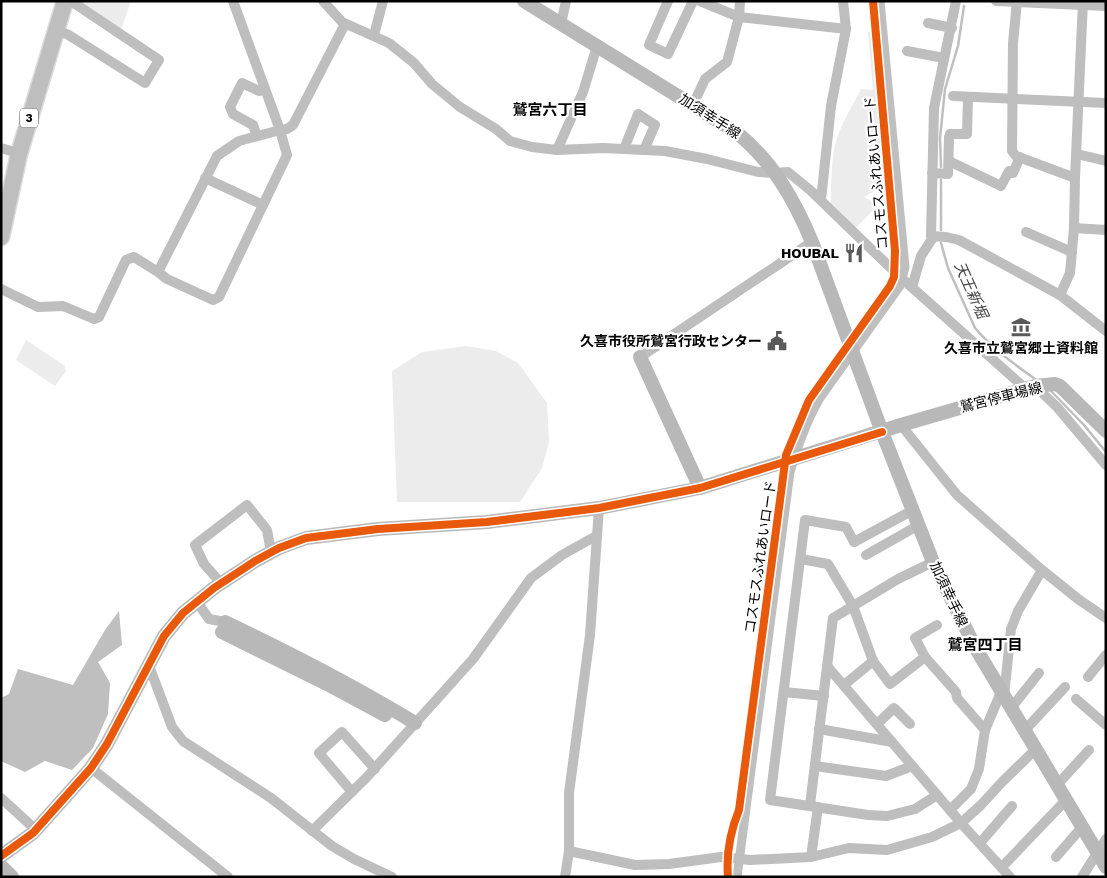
<svg xmlns="http://www.w3.org/2000/svg" width="1107" height="878" font-family="'Work Sans','Noto Sans JP',sans-serif">
  <style>
    .green { fill: #ececec }
    .water { fill: #bfbfbf }
    .lines { fill: none; stroke-linecap: round; stroke-linejoin: round }
    .stream { stroke: #bfbfbf; stroke-width: 2.5 }
    .canal { stroke: #bfbfbf; stroke-width: 9 }
    .primary-casing { stroke: #dbdbdb; stroke-width: 19 }
    .street { stroke: #bebebe; stroke-width: 10 }
    .secondary { stroke: #b8b8b8; stroke-width: 14 }
    .primary { stroke: #bebebe; stroke-width: 16 }
    .cycleway-casing { stroke: #fff; stroke-width: 11 }
    .cycleway { stroke: #e8590c; stroke-width: 8 }
    .labels { text-anchor: middle; dominant-baseline: central; stroke-width: 4.5; stroke-linejoin: round; paint-order: stroke }
    .shield { fill: #fff; stroke: #4c4c4c; stroke-width: 1 }
    .shield-label { font-size: 12px; font-weight: bold; fill: #000 }
    .street-label { font-size: 14px; fill: #000; stroke: #fff }
    .poi-label { font-size: 14px; font-weight: bold; fill: #000; stroke: #fff; text-anchor: end }
    .neighbourhood-label { font-size: 15px; font-weight: bold; fill: #000; stroke: #fff }
    .water-label { font-size: 15px; font-style: italic; fill: #444; stroke: #fff }
  </style>
  <rect width="100%" height="100%" fill="#fff"/>
  <!-- green -->
  <g class="green">
    <polygon points="78,1 131,1 121,30"/>
    <path d="M868 32H873L892 252 890 251 883 186 864 197 875 203 876 207 856 228 831 204C831 185 831 164 835 145 840 125 852 107 861 89L873 90Z"/>
    <polygon points="26,340 65,366 66,371 55,386 16,360"/>
    <polygon points="466,346 496,351 518,363 547,403 549,442 542,468 520,502 397,502 392,371 422,352"/>
  </g>
  <!-- water -->
  <polygon class="water" points="119,611 122,645 98,662 110,683 108,714 93,748 72,770 45,761 25,772 1,761 1,698 9,694 18,669 73,685 105,630"/>
  <g class="lines">
    <!-- stream -->
    <g class="stream">
      <polyline points="941,167 940,138 945,89 958,46 964,6"/>
      <polyline points="941,180 941,230"/>
      <path d="M941 243 948 268 975 328C992 348 1014 364 1035 379"/>
      <polyline points="1051,391 1084,425 1106,452"/>
    </g>
    <!-- canal -->
    <path class="canal" d="M737 877 790 472C798 446 806 422 820 398L900 286 905 267 880 1"/>
    <defs>
      <polyline id="primary" points="1,237 19,154 65,1"/>
    </defs>
    <!-- primary casing -->
    <use href="#primary" class="primary-casing"/>
    <!-- street -->
    <g class="street">
      <polyline points="233,1 280,130 287,129 293,125 345,24"/>
      <polyline points="323,1 342,22 389,43 414,63 432,84 460,107 496,129 510,141 532,147 557,150 603,148 665,151 707,159 758,172 776,173 788,172 810,190 898,275 1026,389"/>
      <polyline points="668,1 649,45 668,54 693,1"/>
      <polyline points="700,1 739,17 846,29"/>
      <polyline points="996,1 1106,6"/>
      <polyline points="1017,1 1013,43 1012,151 1016,156 1075,178"/>
      <polyline points="928,23 952,28"/>
      <polyline points="561,24 566,1"/>
      <polyline points="55,31 67,34 145,83 159,60 71,1"/>
      <polyline points="374,35 383,1"/>
      <polyline points="907,51 944,58"/>
      <polyline points="953,96 1106,103"/>
      <polyline points="693,105 705,79 727,62 739,17 740,1"/>
      <polyline points="257,136 253,125 233,114 230,107 242,83 259,91 265,89"/>
      <polyline points="1,148 11,151"/>
      <polyline points="624,149 638,114 655,125 644,150"/>
      <polyline points="557,150 583,92 597,46"/>
      <polyline points="1077,154 1106,161"/>
      <polyline points="949,161 1001,186 1009,171 1013,173 1020,157"/>
      <polyline points="932,173 948,174 949,137 950,134 967,134 968,97"/>
      <polyline points="205,178 263,205"/>
      <polyline points="821,200 831,106 846,29 843,1"/>
      <polyline points="1074,228 1106,230"/>
      <polyline points="1026,232 1072,252"/>
      <polyline points="931,236 934,108 956,1"/>
      <polyline points="912,287 921,256 932,239 931,236 946,237 959,240 1060,295 1106,331"/>
      <polyline points="1,289 38,307 63,306 94,319 99,317 126,260 134,257 158,272 217,156 239,141 280,130 287,155 219,297 213,300 167,279 158,272"/>
      <polyline points="1060,295 1070,273 1074,228 1075,178 1083,1"/>
      <polyline points="640,357 812,242"/>
      <polyline points="1035,386 1057,407 1106,465"/>
      <polyline points="901,425 957,495 1042,570 1078,599 1106,618"/>
      <polyline points="913,510 854,542 846,527 805,520 770,800 868,815 887,816 915,809 937,795"/>
      <polyline points="866,555 919,525"/>
      <polyline points="801,559 828,564 853,606 873,661 844,685"/>
      <polyline points="221,583 204,564 195,545 247,505 267,530 271,552"/>
      <polyline points="197,602 209,619 225,622"/>
      <polyline points="925,657 956,692 957,698 985,730"/>
      <polyline points="873,661 890,684 925,657 915,638 937,625"/>
      <polyline points="148,663 172,727 183,741 271,798 332,846 354,859 392,877"/>
      <polyline points="827,666 961,823 1010,877"/>
      <polyline points="1088,677 1106,655"/>
      <polyline points="784,692 824,696"/>
      <polyline points="1004,696 1011,629 1018,611 1042,570"/>
      <polyline points="1076,699 1106,725"/>
      <polyline points="1011,708 1039,673"/>
      <polyline points="877,724 894,708 910,724"/>
      <polyline points="819,729 892,742"/>
      <polyline points="1025,730 1065,687"/>
      <polyline points="815,766 886,776 912,766"/>
      <polyline points="91,768 228,877"/>
      <polyline points="1057,785 1089,750"/>
      <polyline points="352,792 319,753 342,732 375,769"/>
      <polyline points="1,798 36,830"/>
      <polyline points="810,805 833,618 898,579 933,562"/>
      <polyline points="950,810 971,789 979,769 985,730 1001,692"/>
      <polyline points="312,831 366,778 473,659 531,578 562,555 596,536"/>
      <polyline points="980,843 1012,806"/>
      <polyline points="569,851 635,865 669,864 721,857 750,860 811,857 849,848 887,850 932,837 961,823 981,805 1002,782 1036,749"/>
      <polyline points="811,857 818,807"/>
      <polyline points="1056,857 1082,827"/>
      <polyline points="1002,867 1066,800"/>
      <polyline points="565,877 569,851 569,793 590,635 599,508"/>
      <polyline points="1082,877 1106,839"/>
    </g>
    <!-- secondary -->
    <g class="secondary">
      <path d="M524 1 736 132C773 162 794 199 812 242L882 432 933 562 975 647 1106 867"/>
      <polyline points="640,357 700,488"/>
      <path d="M225 622C290 653 353 685 415 723"/>
      <polyline points="222,632 331,686 385,715"/>
      <polyline points="1,856 33,833 91,768 107,744 164,636 183,613 214,588 255,561 279,548 306,538 378,529 487,522 599,508 700,488 901,425 1035,386 1055,384 1060,386 1106,431"/>
      <polyline points="1,866 12,877"/>
    </g>
    <!-- primary -->
    <use href="#primary" class="primary"/>
    <defs>
      <g id="cycleway">
        <polyline points="1,856 33,833 91,768 107,744 164,636 183,613 214,588 255,561 279,548 306,538 378,529 487,522 599,508 700,488 882,432"/>
        <path d="M728 877C726 853 730 832 739 810L786 455 809 400 890 286 894 277 895 251 873 1"/>
      </g>
    </defs>
    <!-- cycleway casing -->
    <use href="#cycleway" class="cycleway-casing"/>
    <!-- cycleway -->
    <use href="#cycleway" class="cycleway"/>
  </g>
  <!-- icons -->
  <defs>
    <symbol id="restaurant-bare" viewBox="-9 -9 18 18"><path d="M-5-6h1v4h1v-4h1v4h1v-4h1v5L-1.5 .5V6h-2V.5L-5-1ZM5-6V6H3V1.5H1.5Q1.5-4 5-6Z" fill="#595959" stroke="#fff" stroke-width="2.5" paint-order="stroke"/></symbol>
    <symbol id="museum-bare" viewBox="-9 -9 18 18"><path d="M0-6L6-3V-2H-6V-3ZM-5-1h2V3h-2ZM-1-1h2V3h-2ZM3-1h2V3H3ZM-6 4H6V6H-6Z" fill="#595959" stroke="#fff" stroke-width="2.5" paint-order="stroke"/></symbol>
    <symbol id="civic-bare" viewBox="-9 -9 18 18"><path d="M-.6-6.5H3V-4.5H.6V-3L4-1V1h2V6H-6V1h2V-1L-.6-3ZM-1.2 2.5V6h2.4V2.5Z" fill="#595959" stroke="#fff" stroke-width="2.5" paint-order="stroke"/></symbol>
  </defs>
  <g fill-rule="evenodd">
    <use href="#restaurant-bare" x="840" y="239" width="28" height="28"/>
    <use href="#museum-bare" x="1007" y="313" width="28" height="28"/>
    <use href="#civic-bare" x="763" y="327" width="28" height="28"/>
  </g>
  <g class="labels">
    <!-- shield labels -->
    <rect class="shield" x="20" y="108.5" width="18" height="19" rx="4"/>
    <g class="shield-label">
      <text x="29" y="118">3</text>
    </g>
    <!-- street labels -->
    <g class="street-label">
      <text transform="translate(710 116) rotate(33)">加須幸手線</text>
      <text transform="translate(876 173) rotate(-95)">コスモスふれあいロード</text>
      <text transform="translate(1001 397) rotate(-14)">鷲宮停車場線</text>
      <text transform="translate(760 557) rotate(-82)">コスモスふれあいロード</text>
      <text transform="translate(949 594) rotate(65)">加須幸手線</text>
    </g>
    <!-- poi labels -->
    <g class="poi-label">
      <text x="839" y="253">HOUBAL</text>
      <text x="762" y="341">久喜市役所鷲宮行政センター</text>
      <text x="1021" y="348" text-anchor="middle">久喜市立鷲宮郷土資料館</text>
    </g>
    <!-- neighbourhood labels -->
    <g class="neighbourhood-label">
      <text x="550" y="110">鷲宮六丁目</text>
      <text x="985" y="645">鷲宮四丁目</text>
    </g>
    <!-- water labels -->
    <g class="water-label">
      <text transform="translate(971 290) rotate(66)">天王新堀</text>
    </g>
  </g>
  <!-- border -->
  <rect width="1107" height="878" fill="none" stroke="#000000" stroke-width="5"/>
</svg>
